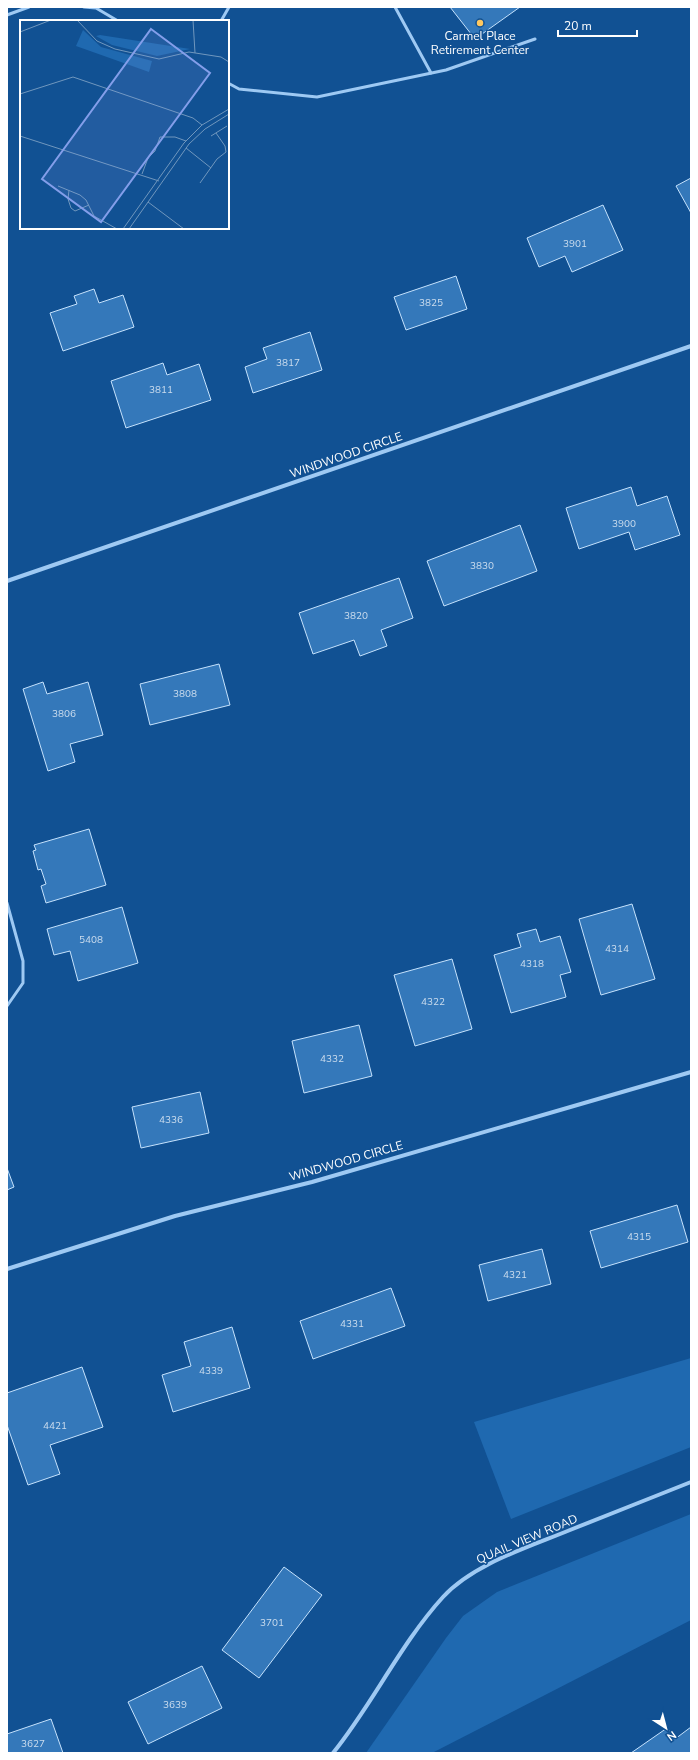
<svg xmlns="http://www.w3.org/2000/svg" width="698" height="1760" font-family="'Nunito Sans',sans-serif">
  <style>
    .green { fill: #1f69b0 }
    .building { fill: #3478ba; stroke: #c5e2fd }
    .lines { fill: none; stroke-linecap: round; stroke-linejoin: round }
    .lane { stroke: #9ec9f3; stroke-width: 3 }
    .street { stroke: #9ec9f3; stroke-width: 4 }
    .poi-dot { fill: #ffc860; stroke: #115193; stroke-width: 1.5 }
    .labels { text-anchor: middle; dominant-baseline: central; stroke-width: 3; stroke-linejoin: round; paint-order: stroke }
    .number-label { font-size: 10px; fill: #cde }
    .poi-label { font-size: 12px; fill: #fff; stroke: #115193 }
    .street-label { font-size: 12px; fill: #fff; stroke: #115193 }
    .inset-road { fill: none; stroke: #7097be; stroke-width: 1 }
    .view { fill: #839eea; fill-opacity: 0.15; stroke: #839eea; stroke-width: 2 }
    .inset-edge { fill: none; stroke: #fff; stroke-width: 2 }
  </style>
  <rect width="100%" height="100%" fill="#115193"/>
  <!-- green -->
  <g class="green">
    <polygon points="691,1358 691,1447 511,1519 474,1422"/>
    <polygon points="691,1514 691,1620 432,1753 366,1753 446,1638 463,1616 497,1592"/>
  </g>
  <!-- building -->
  <g class="building">
    <polygon points="450,7 520,7 475,39"/>
    <polygon points="691,178 691,213 676,186"/>
    <polygon points="603,205 623,250 572,272 565,256 539,267 527,238"/>
    <polygon points="456,276 467,309 406,330 394,297"/>
    <polygon points="94,289 99,303 123,295 134,327 63,351 50,313 77,304 74,296"/>
    <polygon points="310,332 322,370 253,393 245,367 267,359 263,348"/>
    <polygon points="163,363 167,375 199,364 211,400 126,428 111,381"/>
    <polygon points="631,487 637,506 667,496 680,535 635,550 629,532 579,549 566,508"/>
    <polygon points="520,525 537,571 444,606 427,561"/>
    <polygon points="399,578 413,618 381,630 387,646 360,656 354,640 313,654 299,613"/>
    <polygon points="219,664 230,705 150,725 140,684"/>
    <polygon points="43,682 47,694 88,682 103,735 70,744 75,762 48,771 23,689"/>
    <polygon points="89,829 106,885 46,903 41,886 46,884 41,869 38,870 33,851 36,850 34,845"/>
    <polygon points="632,904 655,979 601,995 579,919"/>
    <polygon points="122,907 138,963 78,981 70,951 54,955 47,929"/>
    <polygon points="536,929 540,942 560,936 571,972 560,975 566,997 511,1013 494,955 521,947 517,934"/>
    <polygon points="452,959 472,1029 415,1046 394,975"/>
    <polygon points="359,1025 372,1076 304,1093 292,1041"/>
    <polygon points="200,1092 209,1133 141,1148 132,1107"/>
    <polygon points="7,1168 14,1187 7,1190"/>
    <polygon points="677,1205 688,1242 601,1268 590,1231"/>
    <polygon points="542,1249 551,1284 488,1301 479,1265"/>
    <polygon points="391,1288 405,1326 313,1359 300,1321"/>
    <polygon points="232,1327 250,1388 173,1412 162,1375 191,1366 184,1342"/>
    <polygon points="82,1367 103,1427 50,1445 60,1474 28,1485 7,1425 7,1393"/>
    <polygon points="284,1567 322,1595 259,1678 222,1650"/>
    <polygon points="202,1666 222,1708 148,1744 128,1702"/>
    <polygon points="51,1719 63,1753 7,1753 7,1734"/>
    <polygon points="691,1727 691,1753 631,1753 667,1728 675,1739"/>
  </g>
  <g class="lines">
    <!-- lane -->
    <g class="lane">
      <polyline points="84,7 96,8 118,21"/>
      <polyline points="395,7 431,73"/>
      <polyline points="7,15 29,7"/>
      <polyline points="221,21 229,7"/>
      <polyline points="228,83 239,89 317,97 446,70 535,39"/>
      <polyline points="7,903 23,961 23,983 7,1006"/>
    </g>
    <!-- street -->
    <g class="street">
      <polyline points="7,581 691,346"/>
      <polyline points="7,1269 175,1216 312,1182 691,1072"/>
      <path d="M333 1753C372 1705 401 1643 443 1597 473 1564 529 1547 570 1530 610 1514 651 1498 691 1482"/>
    </g>
  </g>
  <!-- markers -->
  <circle class="poi-dot" cx="480" cy="23" r="4"/>
  <g class="labels">
    <!-- number labels -->
    <g class="number-label">
      <text x="575" y="244">3901</text>
      <text x="431" y="303">3825</text>
      <text x="288" y="363">3817</text>
      <text x="161" y="390">3811</text>
      <text x="624" y="524">3900</text>
      <text x="482" y="566">3830</text>
      <text x="356" y="616">3820</text>
      <text x="185" y="694">3808</text>
      <text x="64" y="714">3806</text>
      <text x="91" y="940">5408</text>
      <text x="617" y="949">4314</text>
      <text x="532" y="964">4318</text>
      <text x="433" y="1002">4322</text>
      <text x="332" y="1059">4332</text>
      <text x="171" y="1120">4336</text>
      <text x="639" y="1237">4315</text>
      <text x="515" y="1275">4321</text>
      <text x="352" y="1324">4331</text>
      <text x="211" y="1371">4339</text>
      <text x="55" y="1426">4421</text>
      <text x="272" y="1623">3701</text>
      <text x="175" y="1705">3639</text>
      <text x="33" y="1744">3627</text>
    </g>
    <!-- poi labels -->
    <g class="poi-label">
      <text x="480" y="36">Carmel Place<tspan x="480" dy="14">Retirement Center</tspan></text>
    </g>
    <!-- street labels -->
    <g class="street-label">
      <text transform="translate(346 455) rotate(-19)">WINDWOOD CIRCLE</text>
      <text transform="translate(346 1161) rotate(-16)">WINDWOOD CIRCLE</text>
      <text transform="translate(527 1539) rotate(-23)">QUAIL VIEW ROAD</text>
    </g>
  </g>
  <!-- overview -->
  <g transform="translate(20 20)">
    <rect width="209" height="209" fill="#115193"/>
    <path d="M63 10 81 27 132 41 129 52 56 26ZM80 15 170 29 137 36 92 25 76 16Z" fill="#1f69b0"/>
    <path class="inset-road" d="M57 0 77 21 95 29 139 39 169 32 201 37 209 42M173 0 175 33M0 12 31 0M0 74 53 57 173 98 182 105M0 116 139 161M191 116 207 106M166 128 191 148M122 154 128 138 135 131 140 117H155L166 121M180 163 197 139 206 132 205 126 196 113M38 166 60 175 66 180 74 196 97 209M49 170 48 179 51 188 55 191 69 185M128 182 164 209M103 209 164 123 182 105 209 89M109 209 169 124 185 109 209 94"/>
    <path class="view" d="M131 9 190 53 81 202 22 159Z"/>
    <rect width="209" height="209" class="inset-edge"/>
  </g>
  <!-- border -->
  <rect width="698" height="1760" fill="none" stroke="#ffffff" stroke-width="16"/>
  <!-- north arrow -->
  <g transform="translate(666 1728) rotate(144)" stroke="#115193" stroke-width="3" paint-order="stroke">
  <path d="M0-3L7 15L0 10L-7 15Z" fill="#ffffff"/>
  <text y="-6" font-size="11" font-weight="bold" text-anchor="middle" fill="#ffffff">N</text>
  </g>
  <!-- scale -->
  <path d="M558 30v6h79v-6" fill="none" stroke="#ffffff" stroke-width="2"/>
  <text x="564" y="30" font-size="12" fill="#ffffff" stroke="#115193" stroke-width="3" paint-order="stroke">20 m</text>
</svg>
